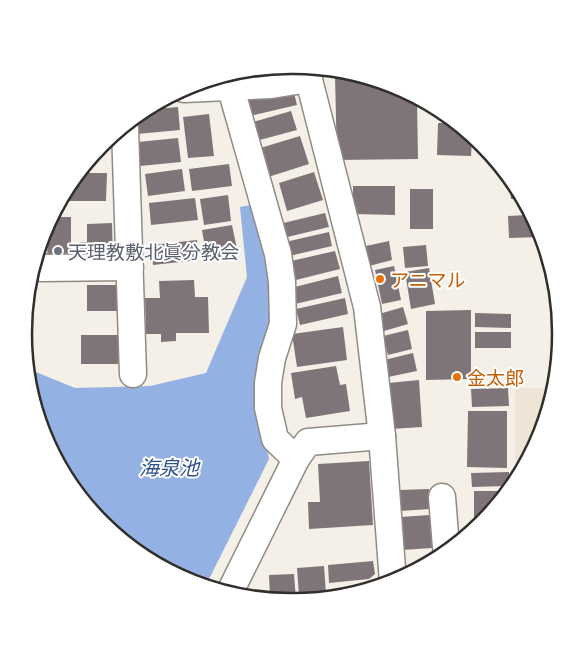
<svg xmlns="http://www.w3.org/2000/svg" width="584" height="667" font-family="'Exo 2','Noto Sans JP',sans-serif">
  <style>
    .built { fill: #eee5d6 }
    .water { fill: #93b1e2 }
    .building { fill: #7f7579 }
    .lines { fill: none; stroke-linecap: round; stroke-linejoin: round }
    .minor-casing { stroke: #908c84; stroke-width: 29 }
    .minor { stroke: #fff; stroke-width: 26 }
    .worship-dot { fill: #6b7280; stroke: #fff; stroke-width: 2 }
    .food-dot { fill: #e8710a; stroke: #fff; stroke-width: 2 }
    .labels { text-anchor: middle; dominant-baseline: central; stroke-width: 4; stroke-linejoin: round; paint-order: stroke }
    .worship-label { font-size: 19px; fill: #5b616d; stroke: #fff; text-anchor: start }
    .food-label { font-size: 19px; fill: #c56008; stroke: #fff; text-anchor: start }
    .water-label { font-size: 20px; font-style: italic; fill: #2e518d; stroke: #fff }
    .rim { fill: none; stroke: #312f2b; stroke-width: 2.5 }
  </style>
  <rect width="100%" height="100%" fill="#f4f0e7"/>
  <!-- built -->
  <polygon class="built" points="549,388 540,436 515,473 515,388"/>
  <!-- water -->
  <polygon class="water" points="255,204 274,291 260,405 269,459 206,585 189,581 102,523 44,436 31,370 75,388 150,386 206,373 247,277 240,207"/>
  <!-- building -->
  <g class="building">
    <polygon points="335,76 344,76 395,86 417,100 418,159 337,160"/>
    <polygon points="293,89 297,105 250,116 247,101"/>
    <polygon points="178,107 180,130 137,134 136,122 155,109"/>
    <polygon points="291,111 297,130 256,141 250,123"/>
    <polygon points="209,114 214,156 188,158 183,117"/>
    <polygon points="438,123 451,123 472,137 471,156 437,155"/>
    <polygon points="300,136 309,164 265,178 257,149"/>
    <polygon points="178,138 181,162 140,166 138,142"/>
    <polygon points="229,164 232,186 192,191 189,169"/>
    <polygon points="182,169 185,191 148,196 145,174"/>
    <polygon points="314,172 323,200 287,211 279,183"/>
    <polygon points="83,173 107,173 106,201 64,201"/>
    <polygon points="353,186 395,186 395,215 353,214"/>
    <polygon points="510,187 518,199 511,199"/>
    <rect x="410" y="189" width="23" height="40"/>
    <polygon points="228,195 231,221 204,225 200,199"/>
    <polygon points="195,198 198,220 151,225 149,203"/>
    <polygon points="527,211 540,231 541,237 509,238 508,216 527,215"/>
    <polygon points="325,213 329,227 279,239 275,225"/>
    <polygon points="53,217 71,217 71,265 47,265 48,226"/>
    <polygon points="112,223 113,259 80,259 80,242 87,242 87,224"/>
    <polygon points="232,225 238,254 207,259 202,230"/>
    <polygon points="329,232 332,246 285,257 281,243"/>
    <polygon points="197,240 198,260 153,265 151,245"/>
    <polygon points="389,241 392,260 369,266 366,246"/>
    <polygon points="426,245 428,266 405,268 403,247"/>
    <polygon points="335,251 340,269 296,280 291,261"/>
    <polygon points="394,266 401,300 382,304 375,270"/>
    <polygon points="429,268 435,304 411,309 405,272"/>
    <polygon points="338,276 342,293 295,304 291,288"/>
    <polygon points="194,280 195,297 208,297 209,333 176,333 176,341 161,342 161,334 146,334 145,298 160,298 159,281"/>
    <polygon points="87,285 118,285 119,311 87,311"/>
    <polygon points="345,298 348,314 300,325 296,309"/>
    <polygon points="403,307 408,324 384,331 379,314"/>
    <polygon points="471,310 471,379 426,380 426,311"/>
    <polygon points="475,313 511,314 511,328 475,327"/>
    <polygon points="343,327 347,360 297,367 292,334"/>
    <polygon points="408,330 412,349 388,355 383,336"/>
    <rect x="475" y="332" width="36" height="16"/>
    <rect x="81" y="335" width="43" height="29"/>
    <polygon points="413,353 417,371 388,377 384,360"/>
    <polygon points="336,366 340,385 346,384 350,411 306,418 302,397 295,399 291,373"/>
    <polygon points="419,380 422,427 391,429 388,383"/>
    <polygon points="508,388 509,406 472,407 471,389"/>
    <polygon points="468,411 507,411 507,468 467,467"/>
    <polygon points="369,461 373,525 309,529 308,502 320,502 318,464"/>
    <polygon points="509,472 509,482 507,486 472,487 471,473"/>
    <polygon points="429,489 430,509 400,511 399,490"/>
    <polygon points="474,491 503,491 485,518 474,518"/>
    <polygon points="430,515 432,548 402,550 400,517"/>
    <polygon points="373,561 375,574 369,579 329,583 328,565"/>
    <polygon points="324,566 326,594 299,596 297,568"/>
    <polygon points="294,574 296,600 286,601 270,597 269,575"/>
  </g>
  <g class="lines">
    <defs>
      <g id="minor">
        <polyline points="306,68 367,307 382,436 393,582"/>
        <polyline points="228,78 278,254 282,282 283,324 272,358 268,383 268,408 275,439 296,459"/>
        <polyline points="184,89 271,85 309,79"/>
        <polyline points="125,128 133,374"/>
        <polyline points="41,268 130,267"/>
        <polyline points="442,497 446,547"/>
        <polyline points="231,590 296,459 308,442 382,436"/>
      </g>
    </defs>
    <!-- minor casing -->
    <use href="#minor" class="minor-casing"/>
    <!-- minor -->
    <use href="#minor" class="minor"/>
  </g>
  <!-- markers -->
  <circle class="worship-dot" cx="58" cy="251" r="5"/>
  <g class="food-dot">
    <circle cx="380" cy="279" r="5"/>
    <circle cx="457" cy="377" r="5"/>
  </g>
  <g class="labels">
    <!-- worship labels -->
    <g class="worship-label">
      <text x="68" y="251">天理教敷北眞分教会</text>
    </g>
    <!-- food labels -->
    <g class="food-label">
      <text x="390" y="279">アニマル</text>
      <text x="467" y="377">金太郎</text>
    </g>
    <!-- water labels -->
    <g class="water-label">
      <text x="169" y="467">海泉池</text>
    </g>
  </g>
  <!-- crop -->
  <path d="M0 0H584V667H0ZM291 74H293A259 259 0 0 1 552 333V334A259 259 0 0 1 293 593H291A259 259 0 0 1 32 334V333A259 259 0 0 1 291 74Z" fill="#fff" fill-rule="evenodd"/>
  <path class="rim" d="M291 74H293A259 259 0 0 1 552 333V334A259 259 0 0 1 293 593H291A259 259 0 0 1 32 334V333A259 259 0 0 1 291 74Z"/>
</svg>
